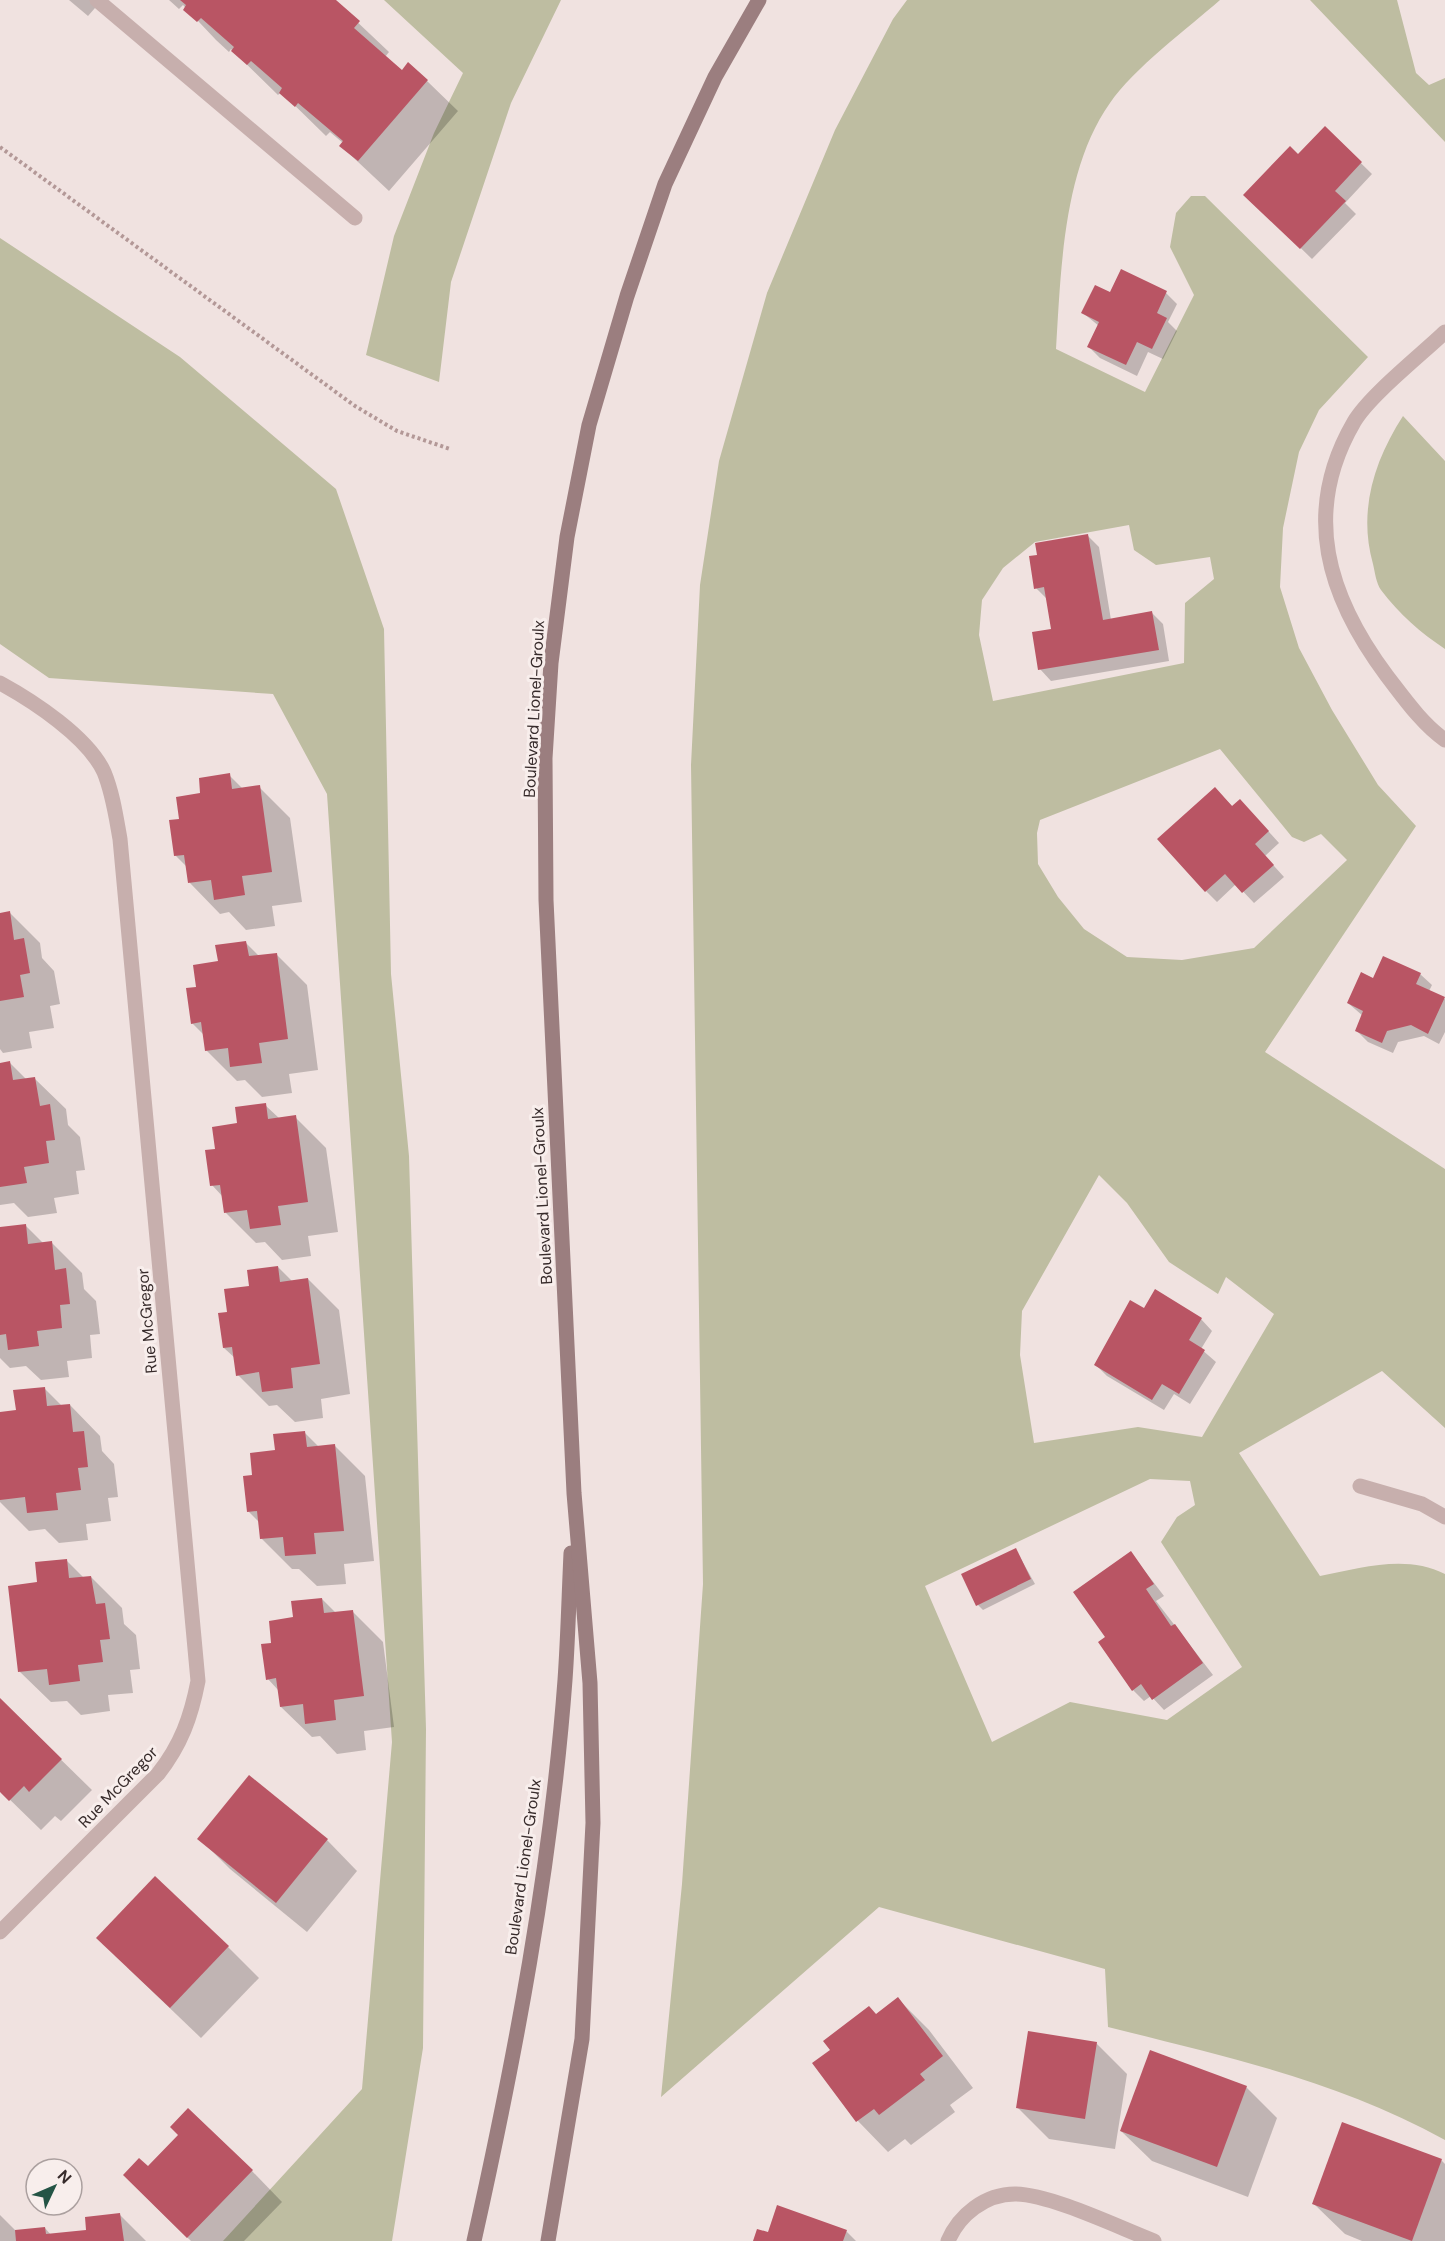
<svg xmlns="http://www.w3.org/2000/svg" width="1445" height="2241" font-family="'DM Sans',sans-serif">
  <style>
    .green { fill: #bebda1; fill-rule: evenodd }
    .shadow { fill: #0003 }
    .building { fill: #b95564 }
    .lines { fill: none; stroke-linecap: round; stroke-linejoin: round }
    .path { stroke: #b39897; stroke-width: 4; stroke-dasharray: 3 3; stroke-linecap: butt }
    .lane { stroke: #c7afad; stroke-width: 15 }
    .street { stroke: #c7afad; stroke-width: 15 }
    .secondary { stroke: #9b7e7f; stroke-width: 15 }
    .labels { text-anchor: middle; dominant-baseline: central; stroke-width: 6; stroke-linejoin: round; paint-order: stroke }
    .street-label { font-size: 16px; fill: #372b2b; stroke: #f8eeec }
  </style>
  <rect width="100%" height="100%" fill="#f0e2e0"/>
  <!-- green -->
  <g class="green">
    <polygon points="384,0 561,0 511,103 451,282 439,382 366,355 394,236 434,133 463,73"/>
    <path d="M907 0H1220C1188 28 1133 69 1110 103 1063 169 1061 270 1056 349L1145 392 1194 295 1170 247 1176 213 1191 196H1205L1368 357 1319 410 1299 452 1283 528 1280 587 1299 648 1332 710 1378 785 1416 826 1265 1052 1445 1169V1428L1382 1371 1239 1453 1320 1576C1361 1568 1406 1554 1445 1574V2140C1336 2080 1227 2057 1108 2027L1105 1969 879 1907 661 2097 682 1884 703 1584 691 765 700 585 719 461 767 293 835 130 893 19ZM1129 525 1134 550 1156 565 1210 557 1214 579 1185 603 1184 663 993 701 979 635 982 600 1003 568 1035 542ZM1220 749 1292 837 1304 842 1321 834 1347 860 1254 948 1182 960 1127 957 1084 929 1058 897 1038 864 1037 833 1040 820ZM1099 1175 1127 1203 1169 1262 1218 1294 1226 1277 1274 1314 1202 1437 1138 1427 1034 1443 1020 1355 1022 1311ZM1150 1479 1190 1481 1195 1505 1177 1517 1161 1542 1242 1667 1167 1720 1070 1702 992 1742 925 1586Z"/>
    <polygon points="1310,0 1397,0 1416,73 1429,85 1445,78 1445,142"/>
    <polygon points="0,238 180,357 336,489 384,629 391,974 409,1156 426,1729 423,2048 392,2241 223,2241 362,2089 392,1742 327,794 273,694 49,678 0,644"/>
    <path d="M1403 416 1445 461V649C1421 633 1399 614 1381 590 1376 583 1375 572 1373 564 1358 511 1374 461 1403 416Z"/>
  </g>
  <!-- shadow -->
  <g class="shadow">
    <polygon points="69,0 102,0 88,16"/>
    <polygon points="169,0 334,0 389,52 385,57 402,72 427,81 458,111 389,191 341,146 343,143 330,132 326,136 281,92 278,95 231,49 229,52 216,40 183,5 179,9"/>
    <polygon points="1325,128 1372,174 1345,203 1356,214 1312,259 1246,195 1298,156"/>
    <polygon points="1166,293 1177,304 1168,322 1177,331 1163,359 1148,352 1137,376 1100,358 1089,347 1099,326 1083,313 1111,294"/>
    <polygon points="1088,536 1099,547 1111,620 1152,613 1163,624 1169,661 1051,681 1040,669 1053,630 1048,600 1036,588 1039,556"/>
    <polygon points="229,775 243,789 259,787 290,818 302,902 272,906 275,926 246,930 229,912 220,914 190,883 187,867 175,855 181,821 202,795"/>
    <polygon points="1215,789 1233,807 1251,812 1279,843 1265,856 1284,877 1254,903 1236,884 1217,902 1206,891"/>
    <polygon points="9,912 40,943 42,958 54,971 60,1004 50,1006 54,1028 29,1032 32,1048 3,1053 0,1049 0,914"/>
    <polygon points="246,943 260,957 276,954 307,985 318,1070 289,1074 292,1093 262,1097 245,1080 237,1081 206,1050 204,1035 192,1023 197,988 219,962"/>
    <polygon points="1420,974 1432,985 1429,991 1445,999 1445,1032 1439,1044 1424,1036 1398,1042 1393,1053 1368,1042 1356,1030 1363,1016 1348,1003 1374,980"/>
    <polygon points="10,1063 27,1080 35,1079 66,1109 68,1125 80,1137 85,1170 76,1171 79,1194 54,1198 57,1213 28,1217 14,1203 0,1205 0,1064"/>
    <polygon points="265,1105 280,1119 295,1117 326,1148 338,1232 308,1236 311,1256 282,1260 265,1242 256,1243 226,1213 223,1197 212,1185 217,1150 238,1125"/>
    <polygon points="26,1226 43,1243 51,1242 82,1273 84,1289 96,1301 100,1334 90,1335 92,1358 67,1361 69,1377 41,1380 26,1366 10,1368 0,1358 0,1228"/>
    <polygon points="278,1267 292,1281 308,1279 339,1310 350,1394 321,1399 323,1418 295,1422 277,1405 269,1406 238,1375 236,1359 224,1348 229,1313 251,1287"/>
    <polygon points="1144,1310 1201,1319 1212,1331 1201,1349 1216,1362 1190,1404 1174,1394 1164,1410 1107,1376 1096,1365"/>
    <polygon points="44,1388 62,1406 70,1405 100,1436 102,1451 114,1464 118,1497 108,1498 111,1521 86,1524 88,1540 59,1543 45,1529 29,1531 0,1502 0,1414 18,1412"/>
    <polygon points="304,1432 319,1447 334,1445 365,1476 374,1561 344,1564 346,1584 317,1586 299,1569 292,1569 261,1538 259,1522 248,1511 254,1476 277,1451"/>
    <polygon points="1016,1550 1035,1584 983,1610 978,1605"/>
    <polygon points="1131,1553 1164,1596 1156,1601 1213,1675 1164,1710 1151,1696 1144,1701 1133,1690 1107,1637"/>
    <polygon points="66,1560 84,1578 91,1577 122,1608 124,1624 136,1635 140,1669 130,1670 133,1693 108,1695 110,1711 81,1715 67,1701 51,1702 20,1672 39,1584"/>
    <polygon points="322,1599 336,1613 352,1611 383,1642 394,1727 364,1731 366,1750 337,1754 320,1736 312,1737 281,1707 279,1691 268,1679 273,1644 295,1619"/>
    <polygon points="0,1700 92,1790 61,1821 55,1816 41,1830 0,1790"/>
    <polygon points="199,1838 327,1840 357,1871 307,1932 230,1869"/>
    <polygon points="228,1947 259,1978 201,2038 129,1969"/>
    <polygon points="898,1999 929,2030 973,2088 950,2105 955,2112 911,2145 905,2139 888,2152 858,2121 814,2064"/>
    <polygon points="1096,2043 1127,2074 1115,2149 1049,2139 1018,2108"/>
    <polygon points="1246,2087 1277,2118 1248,2197 1152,2161 1121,2131"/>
    <polygon points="180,2135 252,2171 282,2202 244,2241 191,2241 155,2206 148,2168"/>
    <polygon points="1441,2160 1445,2164 1445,2241 1362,2241 1345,2234 1314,2204"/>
    <polygon points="0,2215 17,2232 45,2228 51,2235 88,2231 120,2215 146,2241 0,2241"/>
    <polygon points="846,2231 856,2241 754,2241 769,2234"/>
  </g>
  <!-- building -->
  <g class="building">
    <polygon points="180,0 336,0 360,21 354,28 402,70 408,62 428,80 358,161 339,146 343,141 298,103 295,107 279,93 282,88 251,61 247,65 231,51 234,47 201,18 197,22 183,10 186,5"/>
    <polygon points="1325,126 1362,162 1335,191 1346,201 1300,249 1243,195 1290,146 1298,154"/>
    <polygon points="1121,269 1167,291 1157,313 1167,318 1152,349 1137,342 1126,365 1087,347 1099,322 1081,313 1095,285 1110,292"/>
    <polygon points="1088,534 1103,620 1152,611 1159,650 1038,670 1032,632 1051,629 1044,587 1034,589 1029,556 1037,555 1035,543"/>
    <polygon points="230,773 232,789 260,785 272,872 242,876 245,895 214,900 211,880 188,883 184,855 174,856 169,820 179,819 176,797 200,793 199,778"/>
    <polygon points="1215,787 1232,806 1240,799 1269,831 1255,844 1274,865 1242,893 1225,874 1205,892 1157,839"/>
    <polygon points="10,911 14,940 24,938 30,973 20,975 24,997 0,1001 0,913"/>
    <polygon points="246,941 249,956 277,953 288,1039 259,1043 262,1063 230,1067 228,1048 205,1051 201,1022 191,1024 186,988 196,987 193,965 218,961 215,945"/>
    <polygon points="1383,956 1421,973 1416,984 1445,997 1428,1034 1411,1025 1387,1031 1382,1043 1355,1031 1363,1011 1347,1003 1361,972 1373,978"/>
    <polygon points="10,1061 13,1080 35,1077 40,1106 50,1104 55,1140 46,1141 49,1163 24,1167 27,1183 0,1187 0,1063"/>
    <polygon points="266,1103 268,1119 296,1115 308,1202 278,1206 281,1225 250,1229 247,1210 224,1213 220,1185 210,1186 205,1150 215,1149 212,1127 237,1123 235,1107"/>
    <polygon points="26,1224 28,1244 52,1241 55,1270 66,1268 70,1304 60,1305 62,1328 37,1331 39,1346 8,1350 6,1334 0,1335 0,1227"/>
    <polygon points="278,1266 280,1282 308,1278 320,1364 291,1368 293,1388 262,1392 259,1372 236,1376 232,1347 223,1348 218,1313 227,1312 224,1289 249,1286 247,1270"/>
    <polygon points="1155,1289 1202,1318 1189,1340 1205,1350 1179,1394 1162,1384 1152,1400 1094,1365 1130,1300 1144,1308"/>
    <polygon points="45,1387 47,1406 70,1404 73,1432 84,1431 88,1467 78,1468 81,1490 56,1493 58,1510 27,1513 25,1497 0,1500 0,1412 16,1410 13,1390"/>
    <polygon points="305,1431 307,1447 335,1444 344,1531 314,1533 316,1554 285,1556 283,1537 260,1539 257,1511 247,1512 243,1476 252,1475 250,1453 275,1450 273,1434"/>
    <polygon points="1016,1548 1031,1579 976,1606 961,1574"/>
    <polygon points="1131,1551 1154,1584 1146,1589 1171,1626 1175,1624 1203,1663 1152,1700 1141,1684 1132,1691 1098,1642 1105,1637 1073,1592"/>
    <polygon points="67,1559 69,1578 91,1576 96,1604 105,1603 110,1639 100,1640 103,1662 78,1665 80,1681 49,1685 47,1669 18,1672 8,1586 37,1582 35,1562"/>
    <polygon points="322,1598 324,1613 353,1610 364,1696 334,1700 336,1720 305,1724 303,1704 280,1707 276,1678 266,1680 261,1644 271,1643 269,1621 293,1617 291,1601"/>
    <polygon points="0,1698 62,1759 29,1792 24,1786 9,1801 0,1792"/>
    <polygon points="249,1775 328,1839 276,1903 197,1839"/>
    <polygon points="155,1876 229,1946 170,2008 96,1938"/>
    <polygon points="898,1997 943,2056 920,2074 925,2080 879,2115 874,2109 856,2122 812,2063 830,2050 823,2041 869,2006 876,2014"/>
    <polygon points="1028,2031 1097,2042 1085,2119 1016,2108"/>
    <polygon points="1150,2050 1247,2086 1217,2167 1120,2131"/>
    <polygon points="188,2108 253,2170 187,2238 123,2175 139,2158 148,2166 178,2135 170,2127"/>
    <polygon points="1342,2122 1442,2159 1412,2241 1312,2204"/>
    <polygon points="777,2205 847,2230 843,2241 753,2241 757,2229 768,2232"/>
    <polygon points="120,2213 124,2241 16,2241 15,2230 45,2227 46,2234 86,2230 85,2217"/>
  </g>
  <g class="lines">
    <!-- path -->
    <polyline class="path" points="0,147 355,406 397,431 450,449"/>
    <!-- lane -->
    <polyline class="lane" points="97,0 355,218"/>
    <!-- street -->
    <g class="street">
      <path d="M1445 332C1422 354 1369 396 1354 422 1301 513 1328 597 1387 676 1404 698 1422 724 1445 740"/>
      <path d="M0 683C33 701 88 737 104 772 113 794 116 817 120 839L198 1681C191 1717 181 1745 158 1774L0 1932"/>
      <polyline points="1360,1486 1422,1504 1445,1517"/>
      <path d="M948 2241C959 2215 985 2194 1015 2194 1050 2194 1120 2228 1154 2241"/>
    </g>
    <!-- secondary -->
    <g class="secondary">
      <path d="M474 2241C515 2057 551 1868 565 1680 568 1638 569 1595 571 1553"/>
      <polyline points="548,2241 582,2039 593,1823 590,1683 574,1493 546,900 545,758 551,663 567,537 589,425 627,296 665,184 715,77 759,0"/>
    </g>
  </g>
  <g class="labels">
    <!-- street labels -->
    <g class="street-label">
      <text transform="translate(534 709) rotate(-87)">Boulevard Lionel-Groulx</text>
      <text transform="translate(542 1196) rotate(-93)">Boulevard Lionel-Groulx</text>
      <text transform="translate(147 1321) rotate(-95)">Rue McGregor</text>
      <text transform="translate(118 1787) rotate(-46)">Rue McGregor</text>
      <text transform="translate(523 1867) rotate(-82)">Boulevard Lionel-Groulx</text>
    </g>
  </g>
  <!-- north arrow -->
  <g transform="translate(54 2187) rotate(46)"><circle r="28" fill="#f8eeec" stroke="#aba09f" stroke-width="1.5"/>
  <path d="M0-4.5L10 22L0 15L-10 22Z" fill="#245445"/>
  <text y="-9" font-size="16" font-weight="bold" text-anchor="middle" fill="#372b2b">N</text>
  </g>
</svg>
